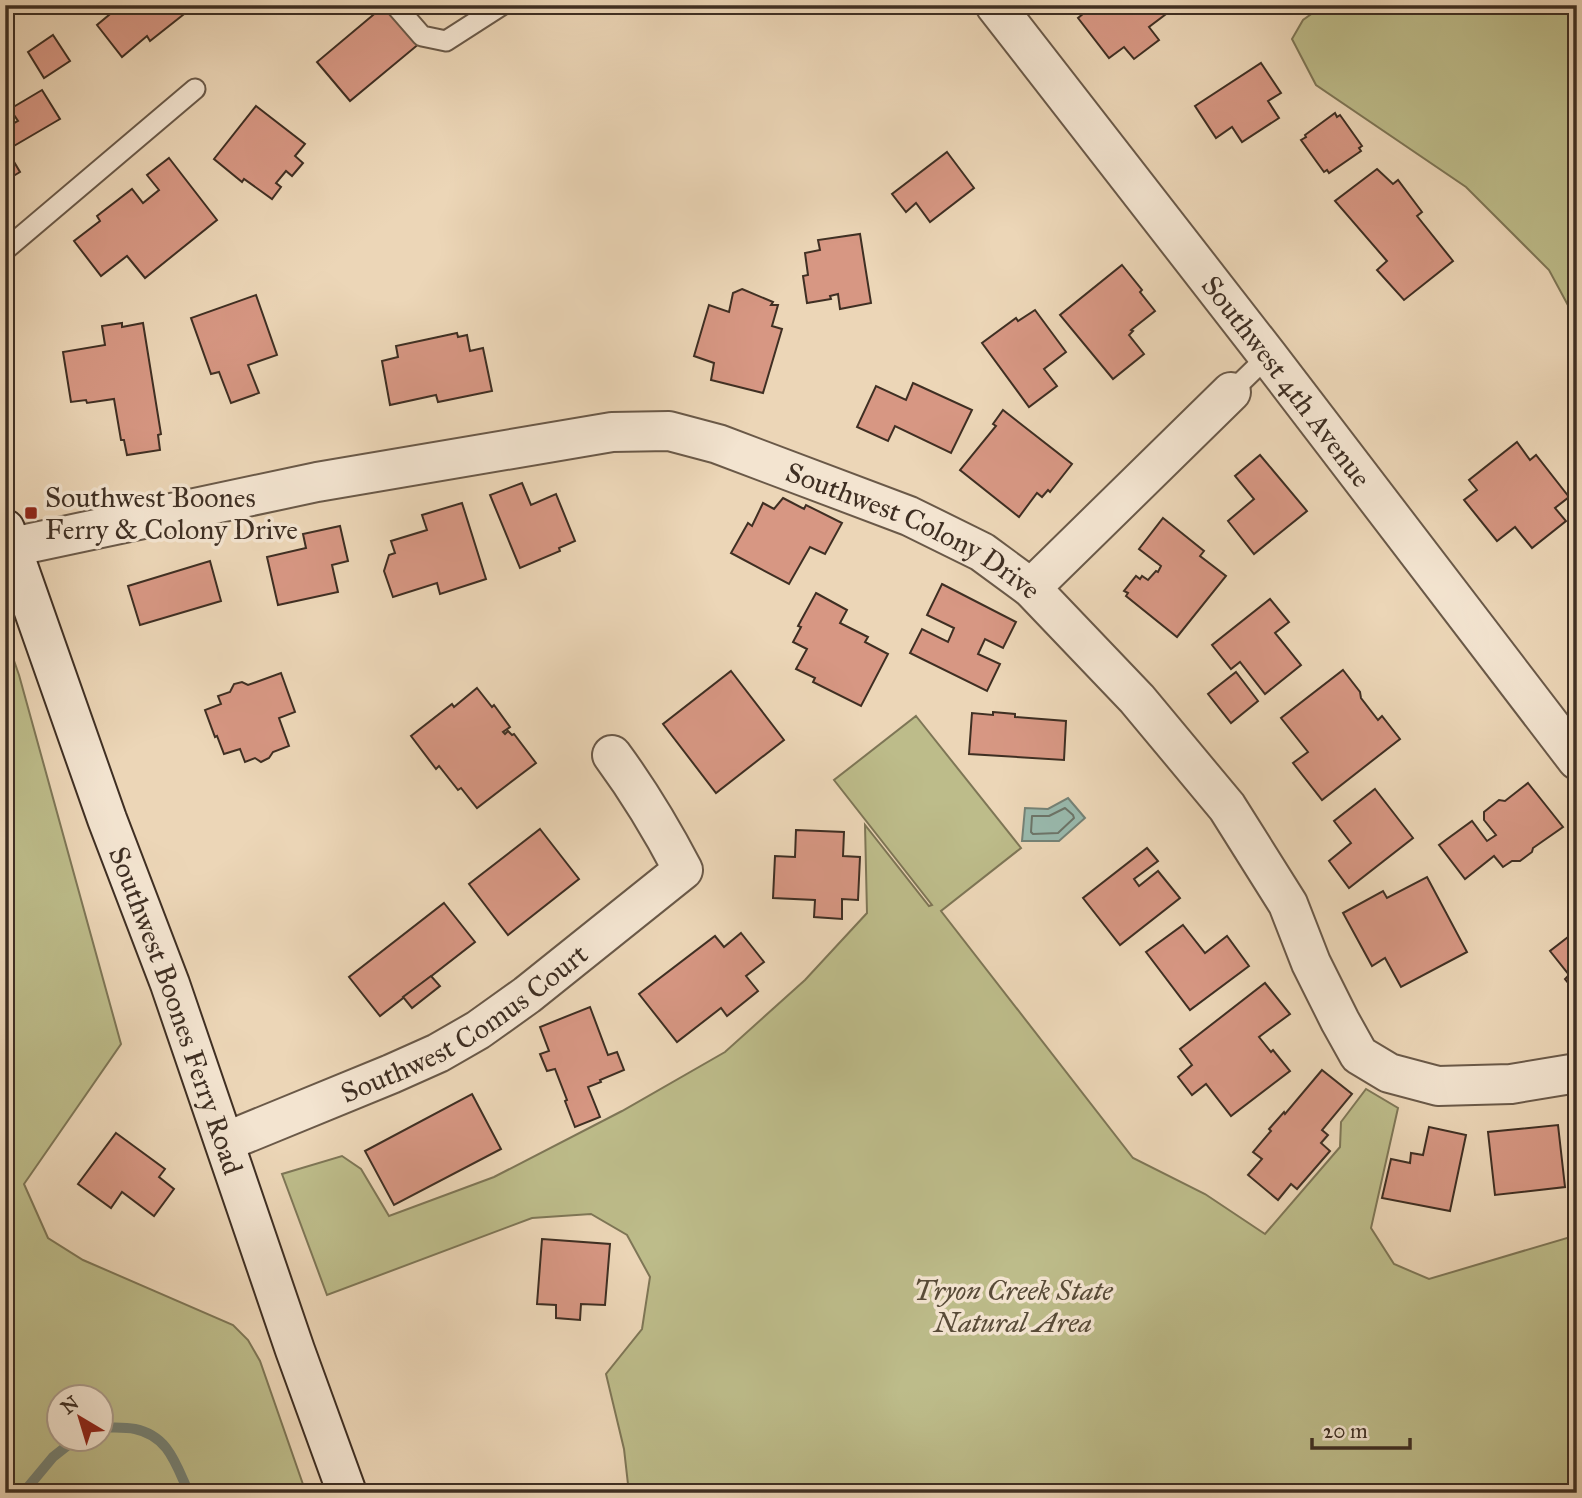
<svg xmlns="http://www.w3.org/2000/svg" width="1582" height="1498" font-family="'IM FELL Great Primer',serif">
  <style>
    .green { fill: #bdbc8a; stroke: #7e7656; stroke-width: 2; fill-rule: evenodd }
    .water { fill: #99b9ad; stroke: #758276; stroke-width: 2 }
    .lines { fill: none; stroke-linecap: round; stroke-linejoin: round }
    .shore { stroke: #6c7468; stroke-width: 2 }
    .stream { stroke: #758276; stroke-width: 10 }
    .building { fill: #d79783; stroke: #3f2f23; stroke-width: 2 }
    .lane-casing { stroke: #6a5948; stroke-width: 23 }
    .street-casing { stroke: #6a5948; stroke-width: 42 }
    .secondary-casing { stroke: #3f2f23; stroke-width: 42 }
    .lane { stroke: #f3e4d0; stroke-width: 19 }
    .street { stroke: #f3e4d0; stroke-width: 38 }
    .secondary { stroke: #f3e4d0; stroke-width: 38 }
    .poi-dot { fill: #8f2418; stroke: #f3e4d0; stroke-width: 2.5 }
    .labels { text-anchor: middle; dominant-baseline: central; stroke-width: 7; stroke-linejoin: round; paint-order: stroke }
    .street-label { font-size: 28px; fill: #3f2f23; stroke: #f3e4d0 }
    .poi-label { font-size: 28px; fill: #3f2f23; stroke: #f3e4d0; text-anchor: start }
    .park-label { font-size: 28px; font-style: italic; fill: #584b38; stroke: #f3e4d0 }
  </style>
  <rect width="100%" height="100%" fill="#ecd6b7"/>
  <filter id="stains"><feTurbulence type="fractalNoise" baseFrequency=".00286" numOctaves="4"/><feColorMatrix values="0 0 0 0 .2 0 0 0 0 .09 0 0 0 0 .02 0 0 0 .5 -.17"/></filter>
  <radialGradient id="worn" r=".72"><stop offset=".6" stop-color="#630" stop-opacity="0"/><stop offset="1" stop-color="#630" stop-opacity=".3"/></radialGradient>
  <!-- green -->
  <g class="green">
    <polygon points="1324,5 1577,5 1577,322 1549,270 1466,187 1316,85 1292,39 1303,20"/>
    <path d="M5 635 19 675 121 1044 24 1184 48 1238 83 1260 233 1325 248 1340 260 1361 306 1493H5ZM60 1396H102V1438H60Z"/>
    <polygon points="916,716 1021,848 941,911 1133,1158 1205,1194 1265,1234 1340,1147 1341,1122 1366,1089 1398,1108 1371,1228 1394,1264 1429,1279 1577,1235 1577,1493 629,1493 624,1449 606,1374 642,1329 650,1277 627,1235 591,1214 532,1218 327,1295 282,1174 342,1156 361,1169 389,1216 494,1177 622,1111 725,1052 805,980 867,913 865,825 929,906 932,905 834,780"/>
  </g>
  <!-- water -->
  <polygon class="water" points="1068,798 1085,818 1059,841 1022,841 1025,808 1048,809"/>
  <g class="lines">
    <!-- shore -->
    <polygon class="shore" points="1065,808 1073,815 1074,818 1058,833 1033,834 1031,832 1032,816 1049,816"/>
    <!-- stream -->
    <g class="stream">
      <path d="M102 1427C112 1428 124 1427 135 1429 169 1436 176 1465 189 1493"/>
      <polyline points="23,1493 53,1457 77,1438"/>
    </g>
  </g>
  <!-- building -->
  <g class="building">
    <polygon points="121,5 192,5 193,7 150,41 147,36 122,57 97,25"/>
    <polygon points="385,5 387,5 420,43 350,101 317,62"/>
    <polygon points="1094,5 1172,5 1174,8 1149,27 1159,40 1134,59 1124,47 1109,58 1078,18"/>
    <polygon points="53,35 70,61 44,78 28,52"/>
    <polygon points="1261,63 1281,93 1268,101 1279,118 1242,142 1232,127 1216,138 1195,106"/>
    <polygon points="42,90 60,119 7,150 20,172 5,181 5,128 18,121 10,109"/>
    <polygon points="256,106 305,144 295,156 303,163 292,176 286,171 276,183 281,187 272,199 244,179 242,182 214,159"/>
    <polygon points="1335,113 1337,117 1340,115 1362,146 1359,148 1361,151 1329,173 1327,170 1324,172 1301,140 1306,137 1305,135"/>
    <polygon points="947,152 974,188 930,222 916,203 906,212 892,194"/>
    <polygon points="169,158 217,220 145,278 127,256 101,276 74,241 100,221 97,216 132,189 143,203 159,190 147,175"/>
    <polygon points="1377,169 1393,184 1398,180 1422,212 1417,216 1453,261 1404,300 1377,270 1387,261 1335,201"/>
    <polygon points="860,234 871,303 840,309 838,294 830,296 831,299 807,303 803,276 808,275 805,253 820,250 818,240"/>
    <polygon points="1122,265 1142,290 1140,292 1155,311 1131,330 1133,331 1129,335 1144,354 1113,379 1060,315"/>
    <polygon points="742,289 773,302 771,305 778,305 772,326 782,329 763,393 711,380 714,363 694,356 709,305 729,312 733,293"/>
    <polygon points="256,295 277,355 248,365 259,393 231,403 219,372 211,374 191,318"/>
    <polygon points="1035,310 1066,352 1044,369 1057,386 1029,407 982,343 1016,318 1018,321"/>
    <polygon points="122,323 122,327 143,323 161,434 158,435 160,450 127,455 124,440 121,440 114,399 87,403 86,400 71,402 63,352 105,345 102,326"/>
    <polygon points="457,333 458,337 467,335 470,351 483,348 492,391 438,402 436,395 390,405 382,361 398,357 396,346"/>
    <polygon points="913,383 972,410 951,453 895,426 888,441 857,427 876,386 906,400"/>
    <polygon points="1003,410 1072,464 1050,492 1048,490 1042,497 1037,493 1019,517 960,470 996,426 993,424"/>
    <polygon points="1517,442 1530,460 1536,455 1569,497 1555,508 1566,521 1532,548 1515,527 1497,541 1464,500 1477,490 1469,480"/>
    <polygon points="1260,455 1307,511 1254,554 1228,521 1254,499 1235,476"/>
    <polygon points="522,483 531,505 556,494 575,541 559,548 560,551 520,568 490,495"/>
    <polygon points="783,498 804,509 806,505 842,523 825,554 810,547 789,584 731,553 748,523 752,526 763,503 774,509"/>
    <polygon points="462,503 486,579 440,594 437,583 393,597 384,571 389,555 395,553 391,541 427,530 422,515"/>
    <polygon points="1163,518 1204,551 1200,556 1226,576 1177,637 1126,596 1128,593 1124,591 1136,576 1140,579 1142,576 1148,580 1156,571 1158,572 1161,566 1139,549"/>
    <polygon points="340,526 348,561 332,565 338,592 278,605 267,557 306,548 303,534"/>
    <polygon points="210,561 221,601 140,625 128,586"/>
    <polygon points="942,584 1016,622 1003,648 985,639 978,654 1000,664 987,691 910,653 922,629 948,642 954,628 927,615"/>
    <polygon points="816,593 847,610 840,623 868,637 865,642 888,654 861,706 813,682 815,678 796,669 807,649 793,642 801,627 798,626"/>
    <polygon points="1270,599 1289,622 1275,633 1301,665 1265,694 1240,662 1231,669 1212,645"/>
    <polygon points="1343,670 1360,692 1361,698 1378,720 1382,716 1400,739 1322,800 1293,763 1308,752 1281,718"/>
    <polygon points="731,671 784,740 716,793 663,724"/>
    <polygon points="1236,672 1258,701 1231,723 1208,694"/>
    <polygon points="281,673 295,712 279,718 289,746 273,752 269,758 261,762 255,758 245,762 240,749 224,754 217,736 215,737 205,710 221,704 218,696 230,692 234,684 242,682 248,685"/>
    <polygon points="477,688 492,707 494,705 510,727 503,732 505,734 508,731 512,735 514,734 536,763 477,808 461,788 458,790 439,766 436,769 411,736 452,704 454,707"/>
    <polygon points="993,712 1015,714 1015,717 1066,721 1064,760 969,754 972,713 993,715"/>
    <polygon points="1528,783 1563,827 1533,848 1532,852 1520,861 1512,861 1503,867 1494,856 1465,879 1439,845 1472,821 1487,841 1496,835 1484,820 1484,812 1499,800 1505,801"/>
    <polygon points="1375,789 1413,838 1349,888 1329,861 1351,843 1334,821"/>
    <polygon points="540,829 579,879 508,935 469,884"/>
    <polygon points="796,830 844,832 843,856 860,857 858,900 842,899 842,919 814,917 815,900 773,898 775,856 795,857"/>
    <polygon points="1147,848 1158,861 1134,879 1139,886 1158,871 1180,898 1120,945 1083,898"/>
    <polygon points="1427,877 1467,952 1401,987 1385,958 1372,966 1343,913 1383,891 1387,898"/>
    <polygon points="444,903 475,942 380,1016 349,977"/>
    <polygon points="1183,925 1205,953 1227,936 1249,966 1190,1010 1146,952"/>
    <polygon points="1577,930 1577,994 1565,979 1569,975 1550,951"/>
    <polygon points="741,933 764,962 746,976 758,991 727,1016 721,1008 677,1042 639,994 715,936 724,947"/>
    <polygon points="431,976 440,986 412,1008 403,997"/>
    <polygon points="1265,983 1290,1014 1259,1037 1271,1052 1273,1050 1290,1071 1231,1116 1206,1084 1192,1095 1178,1077 1192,1065 1180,1049"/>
    <polygon points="590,1007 608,1055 617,1052 624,1070 600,1080 601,1082 588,1087 600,1117 575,1127 565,1101 567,1100 555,1069 547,1071 540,1054 549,1051 540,1027"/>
    <polygon points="1322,1070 1352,1094 1322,1130 1328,1135 1321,1143 1330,1151 1297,1189 1291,1184 1278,1200 1248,1175 1262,1159 1253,1152 1271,1131 1269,1129 1284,1112 1285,1114"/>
    <polygon points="472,1094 501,1149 394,1205 365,1151"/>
    <polygon points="1558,1125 1565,1187 1495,1195 1488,1132"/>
    <polygon points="1429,1127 1466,1135 1450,1211 1382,1198 1391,1159 1410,1163 1411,1153 1423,1155"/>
    <polygon points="116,1133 165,1169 159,1177 174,1189 154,1216 122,1192 111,1208 78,1184"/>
    <polygon points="542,1239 610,1244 605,1305 581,1304 580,1320 556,1318 556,1305 537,1304"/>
  </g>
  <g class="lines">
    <defs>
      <g id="lane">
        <polyline points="395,5 422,36 446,41 502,5"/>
        <polyline points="5,250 195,89"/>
        <polyline points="1231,392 1268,356"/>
      </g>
      <g id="street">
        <path id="s1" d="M995 5 1268 356 1577 760"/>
        <path id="s2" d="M12 547 317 482 612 432 669 431 718 444 909 516 982 552 1031 588 1137 699 1227 807 1288 904 1311 963 1340 1021 1359 1055 1389 1073 1438 1086 1511 1084 1577 1073"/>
        <polyline points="1031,588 1231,392"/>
        <path id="s3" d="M225 1142 391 1074 438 1053 478 1030 527 995 683 870C661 828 640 793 612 755"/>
      </g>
      <g id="secondary">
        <path id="s4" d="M5 529 107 819 170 984 295 1350 347 1493"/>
      </g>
    </defs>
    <!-- lane casing -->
    <use href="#lane" class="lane-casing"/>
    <!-- street casing -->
    <use href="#street" class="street-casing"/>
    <!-- secondary casing -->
    <use href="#secondary" class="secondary-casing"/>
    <!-- lane -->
    <use href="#lane" class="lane"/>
    <!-- street -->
    <use href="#street" class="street"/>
    <!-- secondary -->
    <use href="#secondary" class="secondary"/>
  </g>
  <!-- markers -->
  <rect class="poi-dot" x="24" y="506" width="14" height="14" rx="3.5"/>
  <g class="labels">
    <!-- street labels -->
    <g class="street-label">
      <text stroke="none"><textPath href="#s1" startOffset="476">Southwest 4th Avenue</textPath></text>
      <text stroke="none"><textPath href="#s2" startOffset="933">Southwest Colony Drive</textPath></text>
      <text stroke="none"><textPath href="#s4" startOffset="511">Southwest Boones Ferry Road</textPath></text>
      <text stroke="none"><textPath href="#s3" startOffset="268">Southwest Comus Court</textPath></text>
    </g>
    <!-- poi labels -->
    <g class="poi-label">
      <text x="45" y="497">Southwest Boones<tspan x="45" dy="32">Ferry &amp; Colony Drive</tspan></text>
    </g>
    <!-- park labels -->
    <g class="park-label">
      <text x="1013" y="1290">Tryon Creek State<tspan x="1013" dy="32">Natural Area</tspan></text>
    </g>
  </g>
  <!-- margin -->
  <rect width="1582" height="1498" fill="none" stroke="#ecd6b7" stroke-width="28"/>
  <rect x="7" y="7" width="1568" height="1484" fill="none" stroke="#3f2f23" stroke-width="3.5"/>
  <rect x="14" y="14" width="1554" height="1470" fill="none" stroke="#3f2f23" stroke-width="2"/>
  <!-- north arrow -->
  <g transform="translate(80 1418) rotate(322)"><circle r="33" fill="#f3e4d0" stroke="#ab9c8b" stroke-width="2"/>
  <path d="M0-5L12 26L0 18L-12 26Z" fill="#8f2418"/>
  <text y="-10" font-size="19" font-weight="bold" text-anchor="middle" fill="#3f2f23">N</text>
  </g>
  <!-- scale -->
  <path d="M1312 1438v10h98v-10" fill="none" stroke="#3f2f23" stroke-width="3.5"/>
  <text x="1323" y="1438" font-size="21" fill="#3f2f23" stroke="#f3e4d0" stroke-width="5" paint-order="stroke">20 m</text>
  <rect width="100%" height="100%" filter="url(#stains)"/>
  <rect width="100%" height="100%" fill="url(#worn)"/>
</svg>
